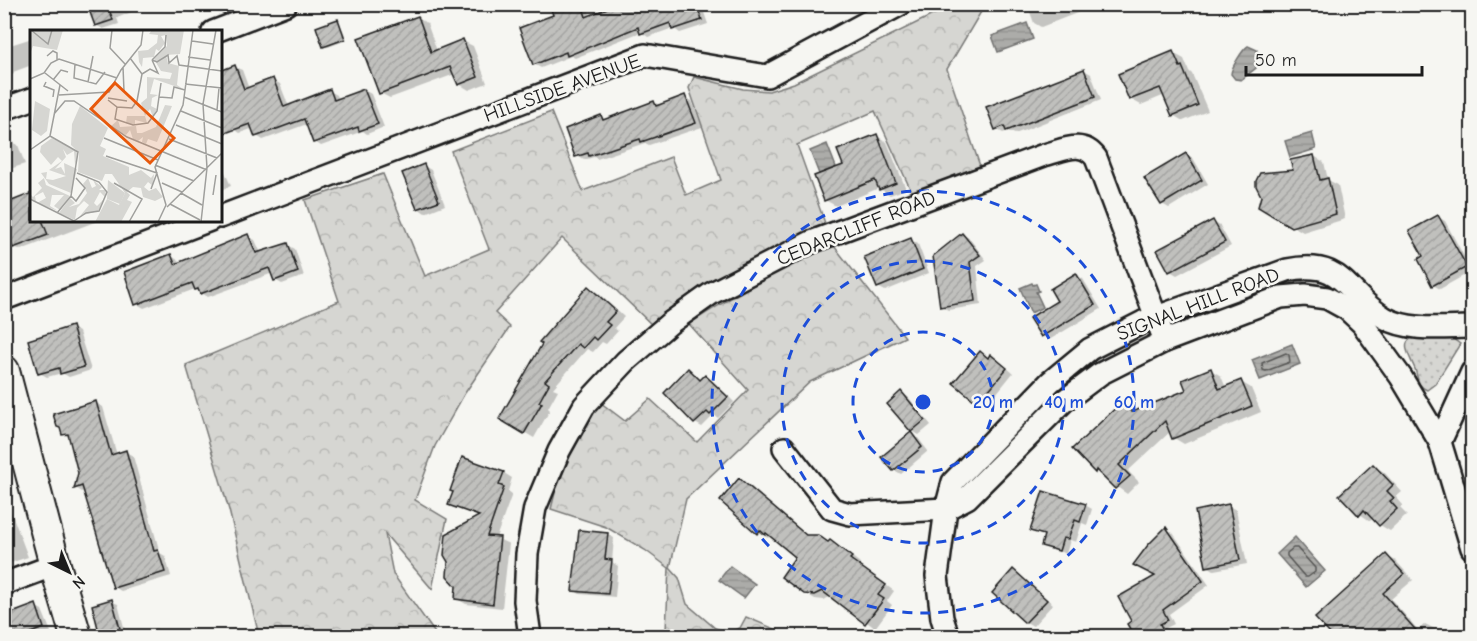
<svg xmlns="http://www.w3.org/2000/svg" width="1477" height="641" font-family="'Comic Neue',sans-serif">
  <style>
    .grass { fill: url(#grass-dots); stroke: #797977; stroke-width: 1.5 }
    .forest { fill: url(#forest-crowns); stroke: #797977; stroke-width: 1.5 }
    .water { fill: url(#water-rules); stroke: #727271; stroke-width: 1.5 }
    .shadow { fill: #0003 }
    .lines { fill: none; stroke-linecap: round; stroke-linejoin: round }
    .shore { stroke: #565654; stroke-width: 1.5 }
    .building { fill: url(#building-hatch); stroke: #1c1c1c; stroke-width: 1.5 }
    .street-casing { stroke: #1c1c1c; stroke-width: 26 }
    .secondary-casing { stroke: #1c1c1c; stroke-width: 34 }
    .street { stroke: #f6f6f2; stroke-width: 21 }
    .secondary { stroke: #f6f6f2; stroke-width: 30 }
    .ring { fill: none; stroke: #1d4ed8; stroke-width: 3; stroke-dasharray: 10 8 }
    .labels { text-anchor: middle; dominant-baseline: central; stroke-width: 5; stroke-linejoin: round; paint-order: stroke }
    .street-label { font-size: 20px; fill: #1c1c1c; stroke: #f6f6f2 }
    .inset-road { fill: none; stroke: #9f9f9c; stroke-width: 1.5 }
    .view { fill: #e8590c; fill-opacity: 0.15; stroke: #e8590c; stroke-width: 3 }
    .inset-edge { fill: none; stroke: #1c1c1c; stroke-width: 3 }
    .centre { fill: #1d4ed8; stroke: #f6f6f2; stroke-width: 3 }
    .ring-label { font-size: 18px; text-anchor: middle; font-weight: bold; fill: #1d4ed8; stroke: #f6f6f2; stroke-width: 5; stroke-linejoin: round; paint-order: stroke }
  </style>
  <defs>
    <pattern id="grass-dots" width="8" height="8" patternUnits="userSpaceOnUse" patternTransform="scale(1.5)"><rect width="8" height="8" fill="#d6d6d2"/><path d="M2 2h.1M6 6h.1" fill="none" stroke="#b7b7b4" stroke-width="1.8" stroke-linecap="round"/></pattern>
    <pattern id="forest-crowns" width="20" height="18" patternUnits="userSpaceOnUse" patternTransform="scale(1.5)"><rect width="20" height="18" fill="#d6d6d2"/><path d="M2 6a3 3 0 1 1 6 0M12 15a3 3 0 1 1 6 0" fill="none" stroke="#b7b7b4"/></pattern>
    <pattern id="water-rules" width="6" height="5" patternUnits="userSpaceOnUse" patternTransform="scale(1.5)"><rect width="6" height="5" fill="#acaca9"/><path d="M0 2.5h6" fill="none" stroke="#939391"/></pattern>
    <pattern id="building-hatch" width="6" height="6" patternUnits="userSpaceOnUse" patternTransform="scale(1.5)"><rect width="6" height="6" fill="#c0c0bd"/><path d="M-1 1l2-2M0 6l6-6M5 7l2-2" fill="none" stroke="#a4a4a2"/></pattern>
  </defs>
  <rect width="100%" height="100%" fill="#f6f6f2"/>
  <filter id="ink" filterUnits="userSpaceOnUse"><feTurbulence type="fractalNoise" baseFrequency=".0167" numOctaves="2"/><feDisplacementMap in="SourceGraphic" scale="12" xChannelSelector="R" yChannelSelector="G"/><feConvolveMatrix kernelMatrix="1 2 1 2 8 2 1 2 1" color-interpolation-filters="sRGB"/></filter>
  <g filter="url(#ink)">
    <!-- grass -->
    <g class="grass">
      <path d="M1310 278 1331 283 1355 300C1340 294 1323 284 1307 282 1273 279 1231 308 1198 319L1193 316V313L1282 280Z"/>
      <polygon points="1145,327 1153,331 1152,338 1095,366 1090,368 1084,365 1087,359"/>
      <path d="M1422 335 1453 339 1460 344 1435 384 1427 390C1417 386 1418 378 1415 369 1409 354 1396 339 1422 335Z"/>
    </g>
    <!-- forest -->
    <g class="forest">
      <polygon points="953,5 985,5 947,69 981,169 913,195 875,111 797,145 826,226 757,257 712,282 651,324 562,238 495,313 510,327 465,393 435,446 415,500 447,519 432,589 385,534 393,574 437,636 259,636 229,510 186,365 339,301 305,200 383,174 425,276 489,249 451,151 551,112 583,191 671,157 686,195 721,180 689,88 694,77 743,89 769,91 794,83"/>
      <path d="M834 246 905 337 810 382 686 499 670 568 679 578 687 604 715 628 729 632 740 628 746 617 791 636H668L666 630 669 568 645 550 606 527 551 509 559 477 578 433 601 403 625 421 650 399 697 442 748 390 689 324C736 294 782 267 834 246Z"/>
    </g>
    <!-- water -->
    <g class="water">
      <polygon points="1027,23 1033,39 998,52 992,36"/>
      <path d="M1248 46 1257 50 1256 68 1241 80 1235 79 1231 74C1231 68 1243 49 1248 46Z"/>
      <polygon points="1312,133 1316,149 1290,157 1285,141"/>
      <polygon points="827,144 836,167 819,174 810,151"/>
      <polygon points="1032,283 1033,285 1036,284 1039,291 1036,292 1043,307 1031,313 1020,288"/>
      <polygon points="1292,344 1300,364 1260,380 1252,360"/>
      <polygon points="1295,537 1325,571 1306,587 1277,554"/>
      <polygon points="730,566 755,584 744,598 719,580"/>
    </g>
    <!-- shadow -->
    <g class="shadow">
      <polygon points="89,4 151,4 117,18 119,24 103,29 96,25"/>
      <polygon points="554,4 586,4 591,17 701,4 708,24 680,33 673,28 648,37 641,32 575,58 571,56 541,68 534,64 555,16"/>
      <polygon points="1027,4 1100,4 1041,27 1034,23"/>
      <polygon points="417,18 427,23 437,51 463,41 473,46 487,83 469,90 459,84 455,74 390,98 380,93"/>
      <polygon points="337,21 340,23 347,40 328,47 325,46"/>
      <polygon points="32,38 32,65 13,72 14,74 4,78 4,47"/>
      <polygon points="1173,53 1184,59 1189,71 1192,74 1208,111 1183,121 1173,115 1165,95 1141,105 1130,99"/>
      <polygon points="235,67 242,70 249,89 273,80 280,84 289,107 330,91 337,95 339,100 364,90 371,94 384,127 367,134 363,131 321,146 315,142 307,124 263,140 257,136 254,128 240,133 234,129"/>
      <polygon points="1084,70 1091,74 1101,100 1015,134 1008,131 1003,133 996,129"/>
      <polygon points="685,97 692,101 702,127 649,145 645,143 597,159 594,157 584,160 577,156 601,117 607,120 654,102 661,106"/>
      <polygon points="877,136 887,142 906,189 890,195 879,188 836,206 825,200 845,166"/>
      <polygon points="11,141 18,145 25,164 4,171 4,144"/>
      <polygon points="1186,154 1193,158 1208,184 1169,208 1162,204"/>
      <polygon points="1314,156 1324,162 1328,180 1338,185 1345,219 1303,232 1260,207 1263,196"/>
      <polygon points="220,161 231,186 220,190"/>
      <polygon points="424,166 431,170 445,205 425,213 418,208"/>
      <polygon points="1438,217 1445,221 1472,271 1440,289 1433,285 1425,256"/>
      <polygon points="32,220 100,220 21,250 14,247"/>
      <polygon points="132,220 152,220 139,226"/>
      <polygon points="1213,222 1220,226 1231,246 1177,275 1170,271"/>
      <polygon points="962,234 969,238 986,260 977,266 981,305 948,310 941,306"/>
      <polygon points="248,236 255,240 261,253 288,245 295,249 304,276 282,284 275,280 273,273 208,297 195,289 144,308 137,304 171,256 178,260 179,263"/>
      <polygon points="911,240 918,244 929,273 885,291 878,287"/>
      <polygon points="1076,275 1083,279 1101,309 1049,340 1042,336"/>
      <polygon points="589,288 598,293 624,317 614,328 618,331 606,344 602,342 593,352 587,349 553,388 558,390 548,408 550,410 534,438 502,419"/>
      <polygon points="72,328 79,332 91,370 69,377 62,373 47,377 40,373"/>
      <polygon points="980,353 989,359 991,356 998,360 1013,373 992,399 988,397 983,403 976,399"/>
      <polygon points="689,370 702,380 706,376 712,380 734,402 718,418 714,415 702,427 695,423"/>
      <polygon points="1211,370 1221,376 1226,388 1241,382 1251,388 1261,412 1184,444 1174,438 1171,431 1128,471 1139,482 1127,494 1096,472 1074,449 1122,404 1135,412 1188,391"/>
      <polygon points="901,393 908,397 931,425 919,435 912,431"/>
      <polygon points="96,403 103,407 117,455 126,452 133,456 160,553 165,556 171,576 121,591 114,587 85,491 82,492 76,488 80,473 71,439 64,434"/>
      <polygon points="911,434 918,438 928,451 901,474 894,470"/>
      <polygon points="1373,466 1384,472 1402,492 1396,497 1403,505 1400,508 1407,515 1390,531 1380,525 1373,518 1370,521 1360,514"/>
      <polygon points="504,473 512,478 508,491 512,494 496,538 509,544 502,608 466,604 457,599 480,517 450,504"/>
      <polygon points="4,477 8,479 14,495 6,498 28,557 4,565"/>
      <polygon points="740,480 749,485 809,537 830,542 840,547 860,563 859,565 894,591 887,601 892,605 875,628 831,596 824,600 815,599 805,593 797,557 770,535 768,538 758,532"/>
      <polygon points="1085,505 1092,509 1087,525 1082,523 1076,542 1070,540 1066,554 1043,545 1045,536 1032,530"/>
      <polygon points="1229,506 1236,510 1247,564 1214,570 1207,566"/>
      <polygon points="1166,529 1173,533 1209,585 1169,614 1174,624 1166,628 1171,636 1136,636 1129,624 1134,622 1158,577"/>
      <polygon points="607,534 614,538 612,562 618,566 615,597 580,594 573,590"/>
      <polygon points="1386,556 1396,561 1413,580 1391,599 1418,630 1425,624 1435,629 1441,636 1334,636 1317,618"/>
      <polygon points="1014,571 1053,604 1033,626 1026,622"/>
      <polygon points="111,601 118,604 126,635 156,628 162,632 164,636 102,636 93,606"/>
      <polygon points="35,606 42,610 51,632 38,636 4,636 4,617"/>
    </g>
    <g class="lines">
      <!-- shore -->
      <g class="shore">
        <polygon points="1286,353 1289,355 1290,362 1266,371 1263,370 1262,363"/>
        <polygon points="1293,548 1297,548 1315,568 1315,572 1308,577 1305,577 1287,556 1287,553"/>
      </g>
    </g>
    <!-- building -->
    <g class="building">
      <polygon points="87,4 107,4 113,20 95,26"/>
      <polygon points="549,4 582,4 586,17 617,4 714,4 715,6 699,12 702,20 672,30 670,23 640,34 638,27 567,56 566,52 533,65 519,28 553,15"/>
      <polygon points="418,16 431,52 463,39 478,77 458,85 450,67 379,94 358,38"/>
      <polygon points="338,19 345,39 323,47 316,27"/>
      <polygon points="1173,51 1180,67 1182,66 1198,105 1172,116 1160,88 1129,100 1118,74"/>
      <polygon points="235,65 244,89 273,78 284,107 330,89 334,100 364,89 378,124 359,131 358,127 313,143 304,119 255,137 250,124 220,135 220,71"/>
      <polygon points="1084,69 1095,97 1006,131 1004,126 995,130 986,107"/>
      <polygon points="685,95 696,123 641,142 640,139 589,156 588,153 575,157 565,129 601,115 603,120 654,101 656,106"/>
      <polygon points="877,134 896,183 879,190 875,180 824,201 814,176 843,165 837,150"/>
      <polygon points="1186,153 1202,180 1161,205 1144,178"/>
      <polygon points="1314,155 1320,180 1328,178 1336,214 1291,227 1258,207 1261,196 1256,186 1256,181 1260,173 1293,170 1290,160"/>
      <polygon points="424,164 439,201 417,209 402,173"/>
      <polygon points="32,193 32,220 42,220 48,235 13,248 4,225 4,204"/>
      <polygon points="1438,215 1467,267 1432,286 1418,259 1423,256 1409,231"/>
      <polygon points="1213,220 1225,242 1169,272 1157,250"/>
      <polygon points="962,233 980,255 970,262 975,301 940,307 933,256"/>
      <polygon points="248,234 256,253 288,243 298,272 274,281 269,268 200,294 198,289 195,290 192,283 135,305 124,272 171,254 175,264"/>
      <polygon points="911,238 923,269 877,288 864,257"/>
      <polygon points="1076,273 1095,305 1041,337 1029,318 1057,301 1050,289"/>
      <polygon points="588,286 616,311 606,322 610,325 596,340 593,337 583,348 578,344 545,381 549,384 539,402 542,403 524,434 499,419 542,344 539,342"/>
      <polygon points="72,326 84,367 60,374 59,368 38,374 28,340"/>
      <polygon points="980,351 988,358 990,354 1007,368 984,396 981,393 975,401 953,383"/>
      <polygon points="688,368 700,380 705,375 728,397 710,415 707,412 694,424 664,393"/>
      <polygon points="1211,368 1219,389 1241,380 1252,406 1172,439 1165,421 1119,465 1130,476 1115,489 1096,470 1095,473 1072,449 1122,402 1132,412 1186,390 1182,380"/>
      <polygon points="901,391 925,420 911,432 887,404"/>
      <polygon points="96,401 111,455 126,450 154,551 158,550 165,572 113,588 82,486 74,489 78,473 68,434 62,435 60,428 57,427 53,414"/>
      <polygon points="911,432 922,447 893,471 881,457"/>
      <polygon points="462,457 504,472 499,485 504,487 487,536 500,537 493,604 455,599 456,586 447,576 448,562 444,555 446,534 479,516 448,505 453,492 450,491"/>
      <polygon points="1373,464 1393,485 1387,491 1394,498 1390,501 1397,509 1379,526 1364,510 1359,516 1339,495"/>
      <polygon points="739,478 806,535 818,535 828,542 830,540 852,557 850,559 886,585 878,595 884,599 865,624 822,591 814,595 804,594 781,577 795,557 766,533 765,535 760,530 757,534 720,501"/>
      <polygon points="1043,491 1086,504 1080,522 1075,520 1068,539 1063,538 1059,551 1041,546 1044,535 1030,531"/>
      <polygon points="1229,504 1240,560 1206,567 1195,511"/>
      <polygon points="1166,527 1203,581 1163,610 1168,620 1160,624 1166,636 1134,636 1127,624 1131,621 1118,597 1155,576 1133,565 1148,545"/>
      <polygon points="579,530 608,533 605,559 612,560 608,594 572,591"/>
      <polygon points="1386,554 1404,574 1383,593 1421,636 1332,636 1315,618"/>
      <polygon points="1013,569 1047,600 1025,623 992,593"/>
      <polygon points="112,599 122,636 100,636 92,605"/>
      <polygon points="36,604 44,628 22,636 4,636 4,616"/>
    </g>
    <g class="lines">
      <defs>
        <g id="street">
          <polyline points="213,32 286,4"/>
          <polyline points="4,109 32,99"/>
          <polyline points="220,217 645,55 767,76 901,4"/>
          <polyline points="4,299 210,220"/>
          <polyline points="1472,372 1440,442 1472,548"/>
          <path d="M784 448 832 509 850 514 946 509 953 482 1050 382 1090 349 1143 322 1287 270C1346 258 1345 295 1385 318 1410 332 1445 327 1472 327"/>
          <polyline points="4,584 55,565"/>
          <path d="M530 636 525 601 527 554 535 508 559 451 584 406 626 361 670 323 712 293 811 242 1044 155C1064 150 1082 139 1096 158L1165 341"/>
          <polyline points="948,636 942,618 937,576 946,509 967,498 1064,401 1100,374 1165,341 1281,297 1305,295 1327,298 1347,309 1362,323 1401,377 1440,442"/>
        </g>
        <polyline id="secondary" points="4,371 55,565 76,636"/>
      </defs>
      <!-- street casing -->
      <use href="#street" class="street-casing"/>
      <!-- secondary casing -->
      <use href="#secondary" class="secondary-casing"/>
      <!-- street -->
      <use href="#street" class="street"/>
      <!-- secondary -->
      <use href="#secondary" class="secondary"/>
    </g>
  </g>
  <!-- distance rings -->
  <g class="ring">
    <circle cx="923" cy="402" r="70"/>
    <circle cx="923" cy="402" r="141"/>
    <circle cx="923" cy="402" r="211"/>
  </g>
  <g class="labels">
    <!-- street labels -->
    <g class="street-label">
      <text transform="translate(562 88) rotate(-20)">HILLSIDE AVENUE</text>
      <text transform="translate(856 228) rotate(-22)">CEDARCLIFF ROAD</text>
      <text transform="translate(1198 304) rotate(-21)">SIGNAL HILL ROAD</text>
    </g>
  </g>
  <!-- overview -->
  <g transform="translate(30 30)">
    <rect width="192" height="192" fill="#f6f6f2"/>
    <path d="M22 108 46 121 48 125 45 135 44 121 37 125 33 119 36 127 25 139 31 137 35 144 34 133 47 139 41 163 19 154 11 143 17 142 16 149 23 150 36 146 19 140 32 131 28 127 21 135 10 122 11 116ZM14 148 16 155 40 166 30 180 24 176 34 165H22L20 176 28 181 7 173 16 168 13 162 5 166 6 172 0 168V164L3 167 12 158 8 153ZM58 148 62 158 66 156 63 150 72 157 69 160H76L75 167 70 162 64 173 67 176 74 169 68 181 50 186 59 175 54 171 47 178 45 190 29 183 40 168 45 173 39 177 49 174 57 163 53 154ZM78 150 95 163 90 174 77 169Z" fill="#d6d6d2"/>
    <path d="M122 0H154L150 24 136 25 138 33 149 36 147 55 153 59 124 49 120 64 128 65 122 68 121 76 127 79 123 87 120 79 115 86 117 93 105 90V95L96 93 97 86H115L111 73 117 68V47L140 49 142 43 131 41 124 29 137 16 136 5 131 6 135 13 129 21 126 19 124 27 113 28 112 37 109 32 108 21 118 20 127 13 128 5 119 4ZM135 75 142 76 127 112 118 109 116 114 112 112 113 107 108 111 103 109 100 100 96 105 80 97 88 90 90 97 106 96 107 103H112L126 97ZM50 76 78 98 70 116 76 119 73 126 99 137V145L111 140 121 148 124 144 123 156 118 152 114 157 119 161 126 158 133 167 125 171 113 167 111 158 103 157 97 162 100 165 97 170 102 172 91 192H65L77 169 89 175 95 163 82 144H75L72 151 48 142 49 123 41 115 42 94Z" fill="#d6d6d2"/>
    <path d="M0 0H33L27 20 3 16 0 24Z" fill="#d6d6d2"/>
    <path d="M5 71 20 79 17 101 11 106 2 100Z" fill="#d6d6d2"/>
    <path class="inset-road" d="M1 0 18 14 22 0M82 0 80 18 95 34M162 11 183 14M17 26 23 21 27 23V30M158 27 180 30M100 28 112 44M122 30 127 32 138 25 139 33 147 26 149 35 192 41M122 30 135 17 136 5M45 34 44 48 66 54 75 42M93 37 94 61M15 43 38 61M112 44 120 39 128 43 122 30M0 49 14 43 21 33 29 29 87 48M23 50 31 40 38 42M16 52 14 56 24 60 23 67M58 52 63 26M155 54 192 58M29 65 79 62 91 40 111 15 113 0M129 67 142 68 144 57 155 60M154 67 192 82M78 68 97 71M78 70 87 77 102 78 107 71 112 44M87 77 85 89 103 95 118 93 127 81 131 53M187 80 189 58M151 81 192 98M24 84 35 71H44L97 107 177 140M146 95 192 114M20 106 48 122 41 166 46 171 55 158 46 148M74 108 128 130M139 109 187 128M0 120 20 106 30 55M76 126 127 143 121 159M125 135 164 151M84 153 112 169 99 192M132 153 152 162M151 163 172 175M183 165 186 145M0 169 44 191M140 174 170 190M137 177 192 123M27 183 41 166M44 191 56 183 69 181 77 162 69 152 47 143M128 192 136 175 125 137 153 75 163 0M171 192 177 138 173 74 186 0"/>
    <path class="view" d="M85 53 144 108 120 133 61 79Z"/>
    <rect width="192" height="192" class="inset-edge"/>
  </g>
  <circle cx="923" cy="402" r="9" class="centre"/>
  <g class="ring-label">
    <text x="993" y="408">20 m</text>
    <text x="1064" y="408">40 m</text>
    <text x="1134" y="408">60 m</text>
  </g>
  <!-- margin -->
  <rect width="1477" height="641" fill="none" stroke="#f6f6f2" stroke-width="24"/>
  <rect x="12" y="12" width="1453" height="617" fill="none" stroke="#1c1c1c" stroke-width="2" filter="url(#ink)"/>
  <!-- north arrow -->
  <g transform="translate(69 572) rotate(137)" stroke="#f6f6f2" stroke-width="4.5" paint-order="stroke">
  <path d="M0-4.5L10 22L0 15L-10 22Z" fill="#1c1c1c"/>
  <text y="-9" font-size="16" font-weight="bold" text-anchor="middle" fill="#1c1c1c">N</text>
  </g>
  <!-- scale -->
  <path d="M1246 66v9h176v-9" fill="none" stroke="#1c1c1c" stroke-width="3"/>
  <text x="1255" y="66" font-size="18" fill="#1c1c1c" stroke="#f6f6f2" stroke-width="4.5" paint-order="stroke">50 m</text>
</svg>
